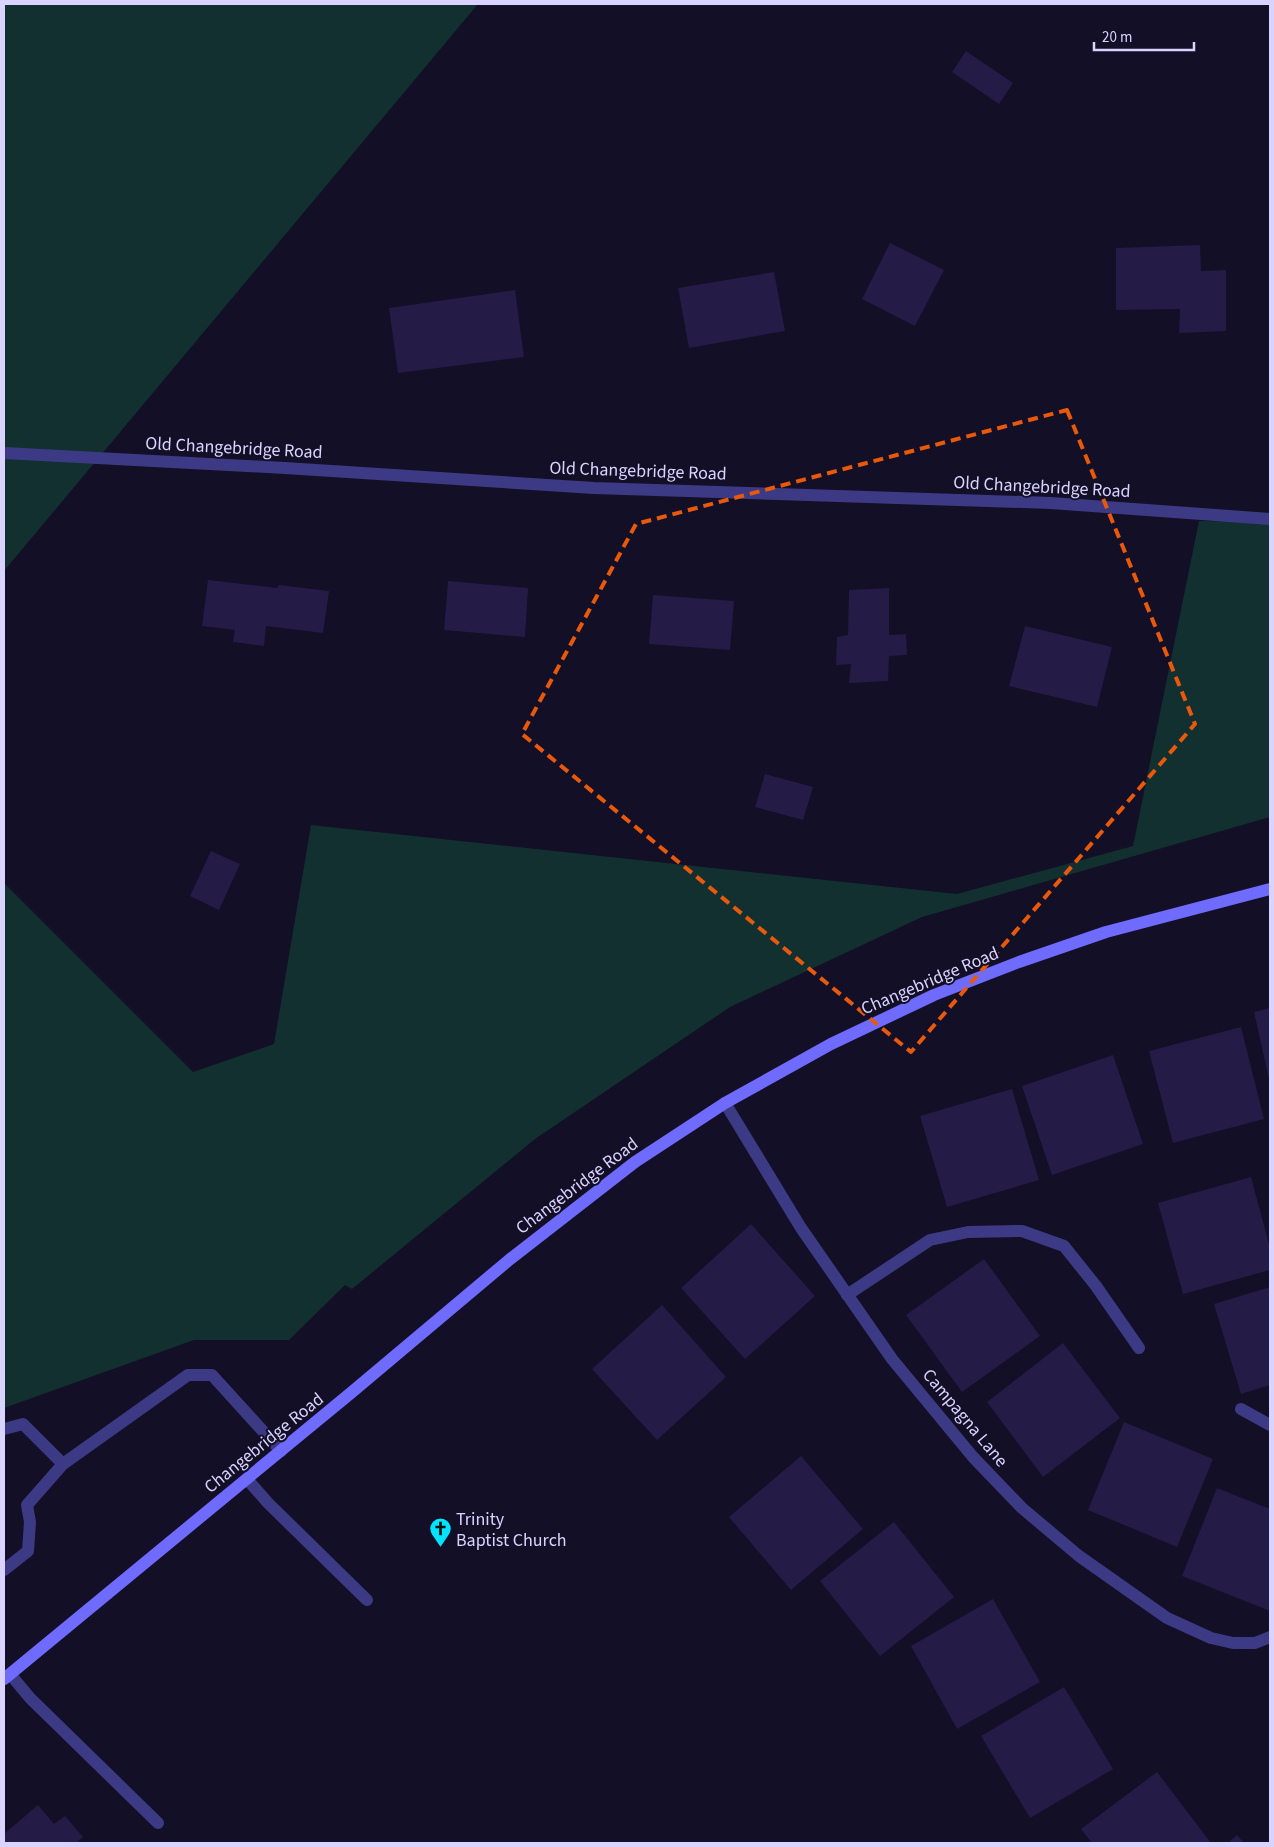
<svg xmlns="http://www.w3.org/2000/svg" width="1274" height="1847" font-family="'Source Sans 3',sans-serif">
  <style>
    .green { fill: #12302f }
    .building { fill: #241b47 }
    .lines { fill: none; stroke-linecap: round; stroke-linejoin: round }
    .lane { stroke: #3d3a85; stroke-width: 12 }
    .street { stroke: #3d3a85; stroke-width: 12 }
    .secondary { stroke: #6f6bff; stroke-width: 12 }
    .marked { fill: none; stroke: #e8590c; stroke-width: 4; stroke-dasharray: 10 6; stroke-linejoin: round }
    .labels { text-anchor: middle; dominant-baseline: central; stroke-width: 4; stroke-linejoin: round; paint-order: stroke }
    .street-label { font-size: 18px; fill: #d9d4ff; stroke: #130f26 }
    .poi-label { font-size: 18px; fill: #d9d4ff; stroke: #130f26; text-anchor: start }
  </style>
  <rect width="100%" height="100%" fill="#130f26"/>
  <!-- green -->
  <g class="green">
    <polygon points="4,4 478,4 4,571"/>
    <polygon points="1199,521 1270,522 1270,817 922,917 730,1007 535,1139 352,1289 345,1285 289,1340 194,1340 4,1408 4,883 193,1072 274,1044 311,825 957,894 1133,846"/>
  </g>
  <!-- building -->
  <g class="building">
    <polygon points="966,51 1013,83 999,104 952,72"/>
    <polygon points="890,243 944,270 915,326 862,299"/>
    <polygon points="1200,245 1201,271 1226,270 1226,331 1179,333 1180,309 1116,310 1116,248"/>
    <polygon points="774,272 785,331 689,348 678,288"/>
    <polygon points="515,290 524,357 398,373 389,308"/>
    <polygon points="208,580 277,588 279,585 329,591 323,633 266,626 264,646 233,642 235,630 202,626"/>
    <polygon points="448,581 528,588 525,637 444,630"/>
    <polygon points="889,588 889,635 906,634 907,655 889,656 888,681 849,683 851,664 836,665 837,637 848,635 849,590"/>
    <polygon points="653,595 734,601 730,650 649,644"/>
    <polygon points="1025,626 1112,647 1097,707 1009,686"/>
    <polygon points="765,774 813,787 803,820 755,807"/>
    <polygon points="211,851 240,864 219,910 190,896"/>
    <polygon points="1270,1008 1270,1079 1269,1079 1254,1012"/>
    <polygon points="1241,1027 1264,1119 1173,1143 1149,1051"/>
    <polygon points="1113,1055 1143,1144 1052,1175 1022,1086"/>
    <polygon points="1012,1089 1039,1180 947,1207 920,1116"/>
    <polygon points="1251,1177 1270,1248 1270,1270 1183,1294 1158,1203"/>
    <polygon points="751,1224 815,1296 745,1359 681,1288"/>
    <polygon points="984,1259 1040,1336 962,1392 906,1315"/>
    <polygon points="1270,1287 1270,1385 1241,1394 1214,1304"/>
    <polygon points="662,1305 726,1377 657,1440 592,1369"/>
    <polygon points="1063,1343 1120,1418 1043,1477 987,1402"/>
    <polygon points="1124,1422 1213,1459 1177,1547 1088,1510"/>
    <polygon points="801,1456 863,1529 791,1590 729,1517"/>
    <polygon points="1217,1488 1270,1509 1270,1611 1182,1576"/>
    <polygon points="894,1522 954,1597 880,1656 820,1581"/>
    <polygon points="993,1599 1040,1682 957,1729 911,1646"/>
    <polygon points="1064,1687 1113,1769 1030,1818 981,1736"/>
    <polygon points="1157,1772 1211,1843 1092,1843 1081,1829"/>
    <polygon points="38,1805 54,1824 65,1816 83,1837 76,1843 4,1843 4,1834"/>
    <polygon points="1237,1835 1244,1843 1228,1843"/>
  </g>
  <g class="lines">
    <!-- lane -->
    <g class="lane">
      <polyline points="4,1429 23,1424 63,1464"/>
      <polyline points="247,1479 268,1503 367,1600"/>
      <polyline points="4,1570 28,1551 30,1522 27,1505 63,1464 188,1375 212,1375 281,1451"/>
      <polyline points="10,1674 30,1698 158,1823"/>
    </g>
    <!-- street -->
    <g class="street">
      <polyline points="4,453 285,468 594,488 1051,503 1270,519"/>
      <polyline points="725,1103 801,1228 892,1359 973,1457 1022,1508 1079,1556 1167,1618 1211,1638 1233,1643 1255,1643 1270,1637"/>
      <polyline points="847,1295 930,1240 968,1232 1022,1231 1064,1246 1096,1286 1139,1348"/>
      <polyline points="1241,1409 1270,1425"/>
    </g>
    <!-- secondary -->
    <polyline class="secondary" points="4,1679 352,1392 509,1260 635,1162 725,1103 831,1044 934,995 1019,962 1106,932 1270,889"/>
  </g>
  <!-- marked area -->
  <path class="marked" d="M1067 410 1195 724 911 1052 522 734 636 524Z"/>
  <!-- icons -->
  <defs>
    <symbol id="church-pin" viewBox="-11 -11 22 30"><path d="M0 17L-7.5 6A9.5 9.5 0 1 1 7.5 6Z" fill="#00e5ff" stroke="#130f26"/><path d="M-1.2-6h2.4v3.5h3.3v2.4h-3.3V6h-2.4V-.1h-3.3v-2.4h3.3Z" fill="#111"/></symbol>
  </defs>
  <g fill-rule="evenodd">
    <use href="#church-pin" x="428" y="1516" width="25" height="34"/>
  </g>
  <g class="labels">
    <!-- street labels -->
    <g class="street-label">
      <text transform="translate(234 448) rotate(3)">Old Changebridge Road</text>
      <text transform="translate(638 471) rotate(2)">Old Changebridge Road</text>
      <text transform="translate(1042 487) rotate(3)">Old Changebridge Road</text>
      <text transform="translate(930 981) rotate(-23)">Changebridge Road</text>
      <text transform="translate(577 1186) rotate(-37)">Changebridge Road</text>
      <text transform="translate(965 1418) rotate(50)">Campagna Lane</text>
      <text transform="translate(264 1443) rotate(-39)">Changebridge Road</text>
    </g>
    <!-- poi labels -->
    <g class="poi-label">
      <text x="456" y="1519">Trinity<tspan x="456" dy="21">Baptist Church</tspan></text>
    </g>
  </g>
  <!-- border -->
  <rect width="1274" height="1847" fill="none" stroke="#d9d4ff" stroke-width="10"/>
  <!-- scale -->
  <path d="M1094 42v8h100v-8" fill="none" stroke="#d9d4ff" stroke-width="2.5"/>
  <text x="1102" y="42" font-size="15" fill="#d9d4ff" stroke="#130f26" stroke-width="4" paint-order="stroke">20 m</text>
</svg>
